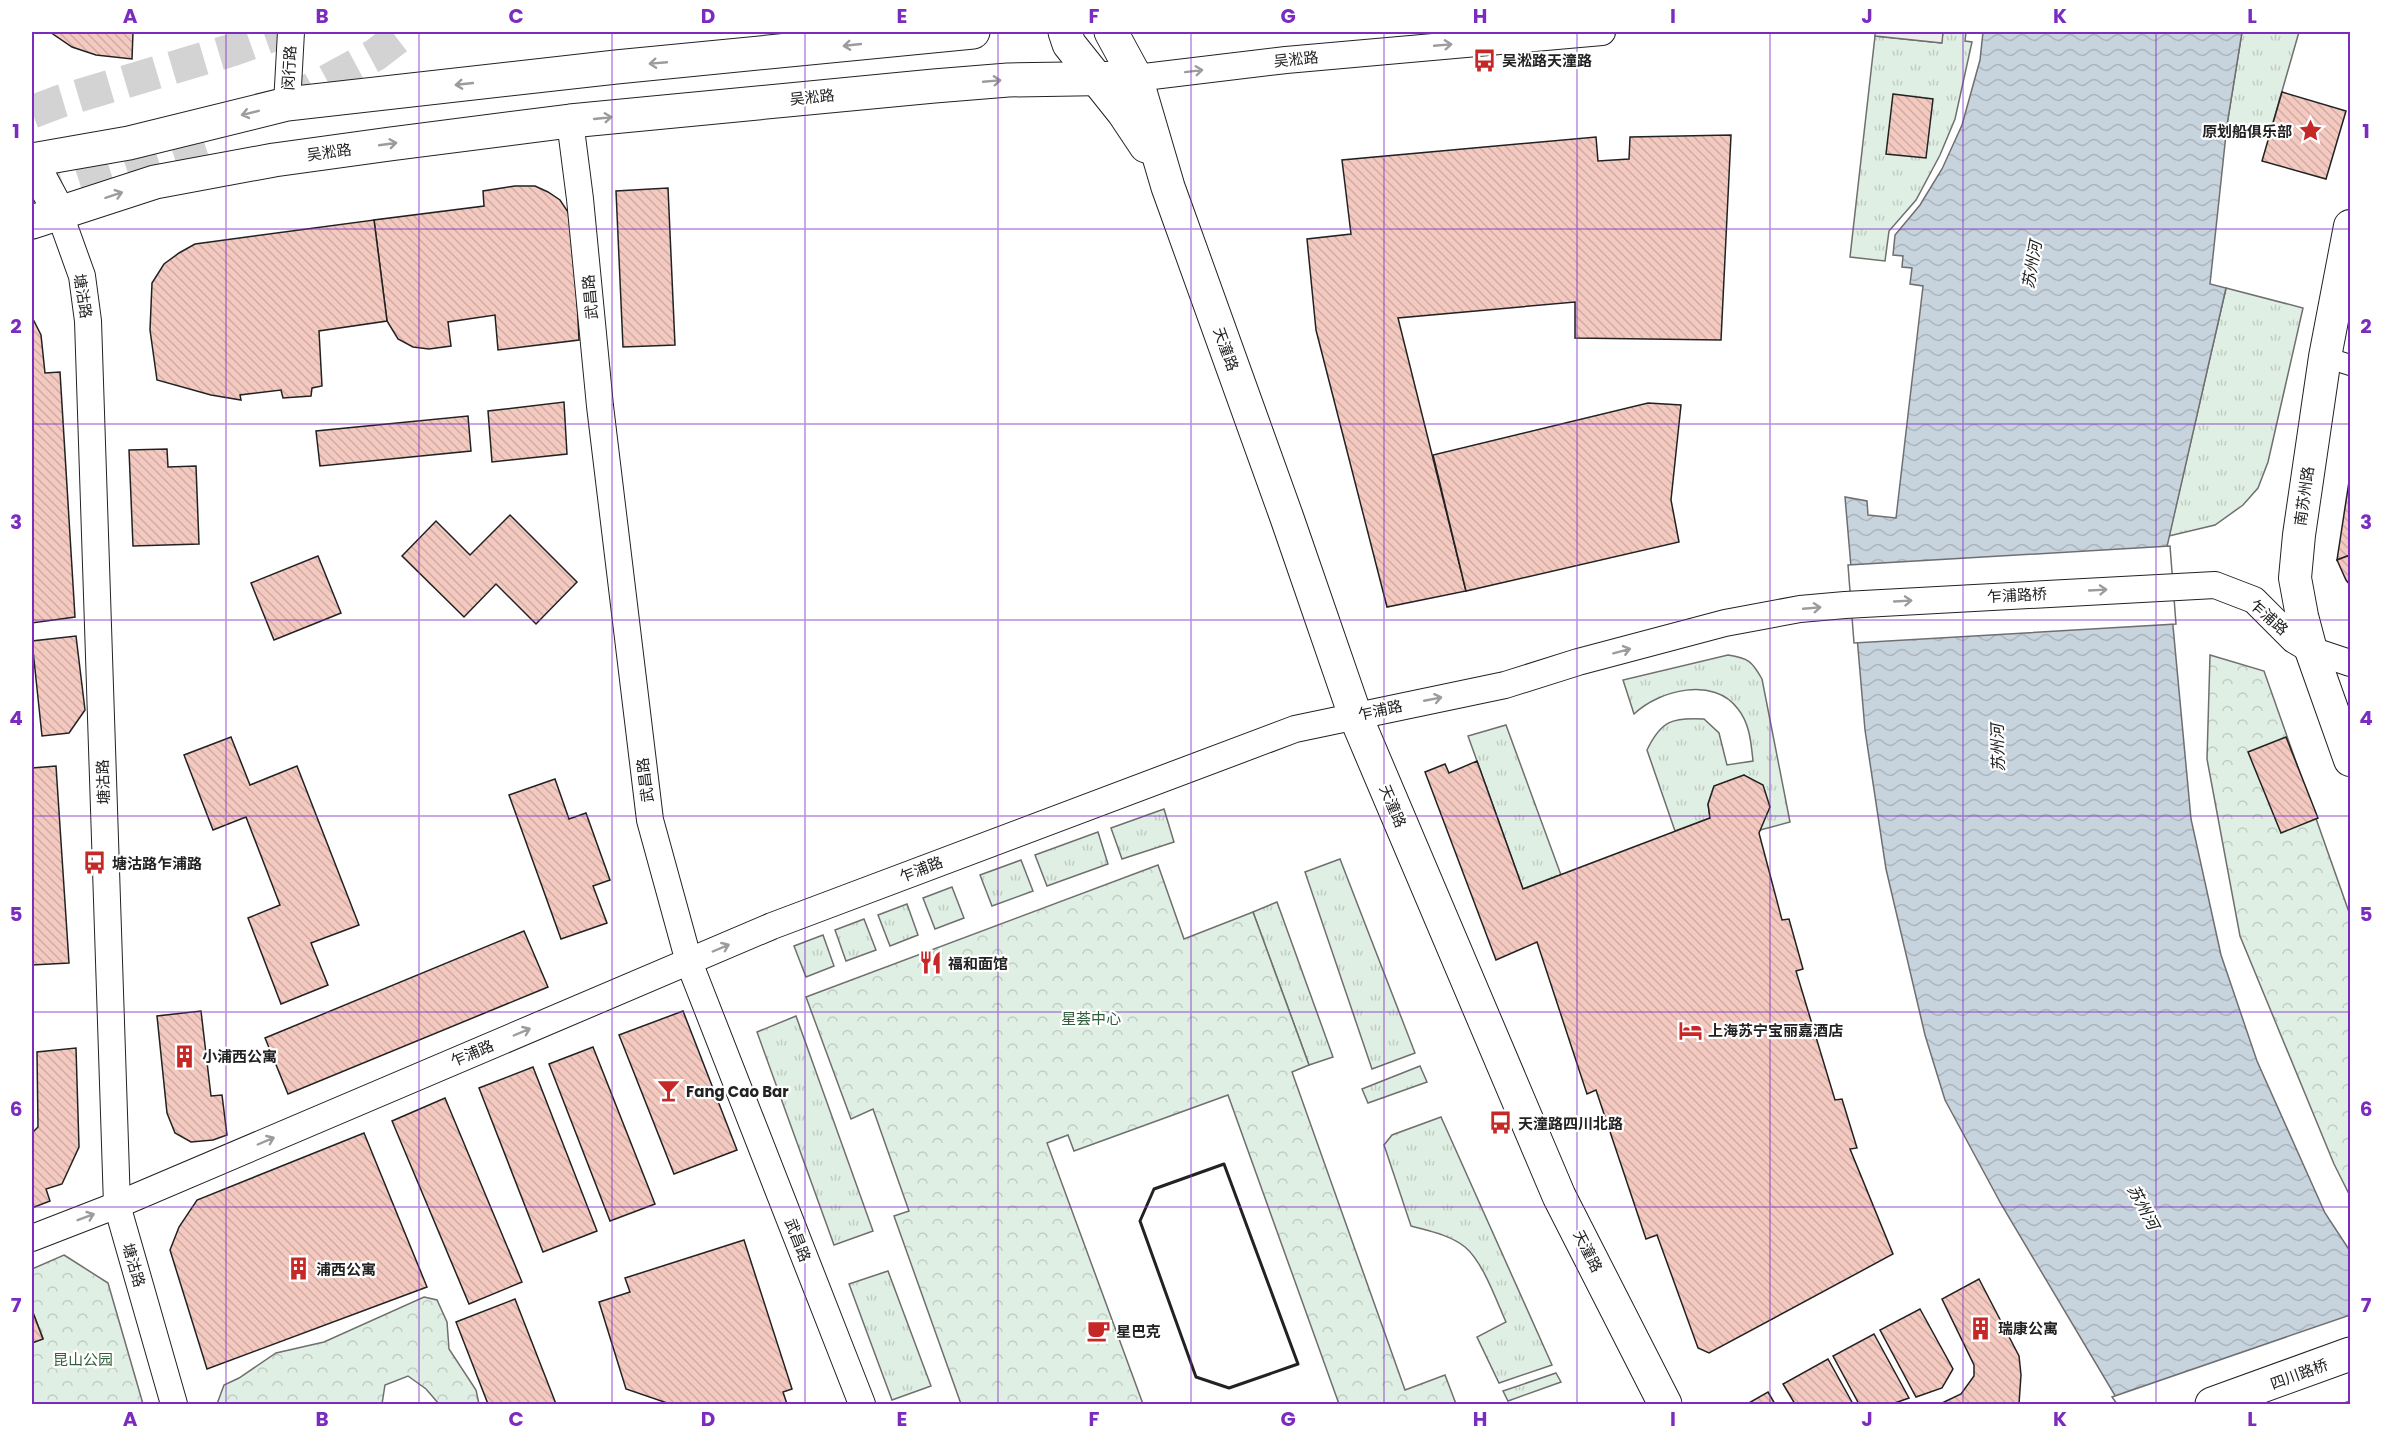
<svg xmlns="http://www.w3.org/2000/svg" width="2382" height="1436" font-family="Poppins,'Noto Sans SC',sans-serif">
  <style>
    .grass { fill: url(#grass-tufts); stroke: #6f6f6f; stroke-width: 1.5 }
    .forest { fill: url(#forest-crowns); stroke: #6f6f6f; stroke-width: 1.5 }
    .parking { fill: #ededed; stroke: #6f6f6f; stroke-width: 1.5 }
    .water { fill: url(#water-waves); stroke: #6f6f6f; stroke-width: 1.5 }
    .pier { fill: #fff; stroke: #6f6f6f; stroke-width: 1.5 }
    .building { fill: url(#building-back-hatch); stroke: #222; stroke-width: 1.5 }
    .lines { fill: none; stroke-linecap: round; stroke-linejoin: round }
    .primary-tunnel { stroke: #d3d3d3; stroke-width: 33; stroke-dasharray: 33 16; stroke-linecap: butt }
    .pedestrian-casing { stroke: #222; stroke-width: 22 }
    .minor-casing { stroke: #222; stroke-width: 28 }
    .tertiary-casing { stroke: #222; stroke-width: 34 }
    .secondary-casing { stroke: #222; stroke-width: 35 }
    .pedestrian { stroke: #fff; stroke-width: 20 }
    .minor { stroke: #fff; stroke-width: 26 }
    .tertiary { stroke: #fff; stroke-width: 32 }
    .secondary { stroke: #fff; stroke-width: 33 }
    .wall { stroke: #222; stroke-width: 3 }
    .oneway { stroke: #9c9c9c }
    .grid { fill: none; stroke: #7b2cbf; stroke-width: 1.5; stroke-opacity: 0.55 }
    .labels { text-anchor: middle; dominant-baseline: central; stroke-width: 4.5; stroke-linejoin: round; paint-order: stroke }
    .street-label { font-size: 15px; fill: #222; stroke: #fff }
    .poi-label { font-size: 15px; font-weight: bold; fill: #222; stroke: #fff; text-anchor: start }
    .park-label { font-size: 15px; fill: #2f5e38; stroke: #fff }
    .water-label { font-size: 16px; font-style: italic; fill: #222; stroke: #fff }
    .neatline { fill: none; stroke: #7b2cbf; stroke-width: 2 }
    .grid-label { font-size: 20px; text-anchor: middle; font-weight: bold; fill: #7b2cbf }
  </style>
  <defs>
    <pattern id="grass-tufts" width="24" height="20" patternUnits="userSpaceOnUse" patternTransform="scale(1.5)"><rect width="24" height="20" fill="#e0efe3"/><path d="M3 7l-1-3M5 7V3M7 7l1-3M15 17l-1-3M17 17v-4M19 17l1-3" fill="none" stroke="#c0cdc2"/></pattern>
    <pattern id="forest-crowns" width="20" height="18" patternUnits="userSpaceOnUse" patternTransform="scale(1.5)"><rect width="20" height="18" fill="#e0efe3"/><path d="M2 6a3 3 0 1 1 6 0M12 15a3 3 0 1 1 6 0" fill="none" stroke="#c0cdc2"/></pattern>
    <pattern id="water-waves" width="16" height="10" patternUnits="userSpaceOnUse" patternTransform="scale(1.5)"><rect width="16" height="10" fill="#c7d3dd"/><path d="M0 5q4-4 8 0t8 0" fill="none" stroke="#abb5bd"/></pattern>
    <pattern id="building-back-hatch" width="6" height="6" patternUnits="userSpaceOnUse" patternTransform="scale(1.5)"><rect width="6" height="6" fill="#f3c9c0"/><path d="M-1 5l2 2M0 0l6 6M5-1l2 2" fill="none" stroke="#d0aca5"/></pattern>
  </defs>
  <rect width="100%" height="100%" fill="#fff"/>
  <!-- grass -->
  <g class="grass">
    <polygon points="1943,32 1966,32 1965,41 1972,42 1955,119 1940,155 1916,200 1889,231 1885,261 1850,257 1875,36 1941,43"/>
    <polygon points="2242,32 2299,32 2270,133 2227,125"/>
    <polygon points="2226,288 2303,308 2268,462 2258,488 2243,505 2215,525 2169,536"/>
    <path d="M1728 655C1748 658 1752 661 1762 679L1790 822 1760 830 1744 775 1714 786 1708 804 1710 818 1675 831 1647 750C1661 721 1672 717 1704 719L1719 733 1727 765 1753 761C1751 743 1750 724 1738 709 1714 676 1659 690 1634 714L1623 680Z"/>
    <polygon points="1506,725 1561,875 1523,889 1468,736"/>
    <polygon points="1164,809 1174,842 1122,859 1111,828"/>
    <polygon points="1098,832 1108,864 1047,886 1035,855"/>
    <polygon points="1340,859 1415,1053 1372,1069 1305,872"/>
    <polygon points="1021,860 1033,891 992,906 980,875"/>
    <polygon points="952,887 964,918 935,929 923,898"/>
    <polygon points="1277,902 1333,1057 1309,1065 1253,912"/>
    <polygon points="907,904 918,935 890,946 878,915"/>
    <polygon points="864,919 876,950 846,961 835,930"/>
    <polygon points="823,935 834,966 806,977 794,946"/>
    <polygon points="796,1016 873,1231 834,1245 757,1032"/>
    <polygon points="1420,1066 1427,1082 1368,1103 1362,1089"/>
    <path d="M1441 1117 1552 1365 1499 1383 1477 1337 1506 1322C1496 1300 1483 1262 1465 1247 1450 1235 1429 1231 1411 1226L1384 1145 1392 1135Z"/>
    <polygon points="888,1271 931,1386 892,1400 849,1284"/>
    <polygon points="1556,1373 1561,1382 1508,1401 1503,1391"/>
  </g>
  <!-- forest -->
  <g class="forest">
    <polygon points="2210,655 2264,671 2350,915 2350,1196 2334,1164 2240,936 2207,759"/>
    <polygon points="1158,865 1184,939 1253,912 1309,1065 1292,1072 1405,1390 1445,1375 1456,1404 1339,1404 1228,1095 1074,1151 1068,1135 1047,1143 1143,1404 961,1404 894,1216 909,1211 873,1109 851,1119 806,997"/>
    <polygon points="64,1255 108,1283 143,1404 32,1404 32,1343 43,1338 32,1310 32,1269"/>
    <polygon points="424,1297 437,1300 447,1322 449,1349 476,1390 479,1404 439,1404 426,1389 408,1376 385,1385 382,1404 217,1404 224,1385 239,1378 276,1353 324,1342"/>
  </g>
  <!-- parking -->
  <polygon class="parking" points="1875,32 1943,32 1942,43 1875,36"/>
  <!-- water -->
  <polygon class="water" points="1983,32 2242,32 2227,125 2210,284 2226,288 2166,551 2191,819 2221,955 2257,1061 2325,1213 2350,1251 2350,1404 2120,1404 2001,1204 1945,1100 1925,1035 1886,869 1865,730 1845,497 1867,501 1868,515 1896,518 1923,286 1910,284 1912,268 1902,267 1903,256 1893,255 1895,235 1920,205 1942,169 1962,125 1980,60"/>
  <!-- pier -->
  <g class="pier">
    <polygon points="2170,546 2176,624 1854,643 1848,565"/>
    <polygon points="2350,1315 2350,1401 2341,1404 2117,1404 2112,1397"/>
  </g>
  <!-- building -->
  <g class="building">
    <polygon points="50,32 133,32 132,59 96,55 72,47"/>
    <polygon points="2282,92 2346,111 2326,179 2262,161"/>
    <polygon points="1893,94 1933,99 1926,158 1886,154"/>
    <polygon points="1731,135 1721,340 1575,338 1575,302 1398,318 1466,591 1387,607 1316,330 1307,239 1351,234 1342,160 1596,137 1598,161 1629,159 1630,137"/>
    <polygon points="515,186 535,186 548,192 560,200 568,212 574,235 579,340 498,350 495,315 448,322 451,346 429,349 413,347 398,339 387,321 374,220 484,206 483,191"/>
    <polygon points="668,188 675,345 623,347 616,191"/>
    <polygon points="374,220 387,321 319,331 322,386 312,388 311,396 283,398 281,390 240,395 241,400 211,395 157,380 150,330 152,283 164,264 179,253 195,244"/>
    <polygon points="32,317 41,335 45,373 60,372 75,617 32,623"/>
    <polygon points="564,402 567,454 492,462 488,411"/>
    <polygon points="1648,403 1681,405 1671,500 1679,542 1466,591 1433,455"/>
    <polygon points="468,416 471,451 320,466 316,431"/>
    <polygon points="167,449 168,467 196,466 199,544 133,546 129,450"/>
    <polygon points="2350,475 2350,555 2337,560"/>
    <polygon points="510,515 577,582 536,624 496,584 464,617 402,556 436,521 470,555"/>
    <polygon points="2350,555 2350,585 2346,580 2337,560"/>
    <polygon points="318,556 341,613 274,640 251,583"/>
    <polygon points="76,636 85,710 69,733 42,736 32,641"/>
    <polygon points="231,737 250,785 297,766 359,925 311,943 328,985 281,1004 248,918 280,905 246,817 213,830 184,755"/>
    <polygon points="2286,737 2318,818 2281,833 2248,752"/>
    <polygon points="1477,761 1523,889 1710,818 1708,804 1714,786 1744,775 1763,785 1770,807 1759,833 1782,920 1789,919 1803,969 1796,971 1835,1100 1842,1099 1857,1148 1850,1149 1893,1254 1709,1353 1698,1348 1657,1235 1646,1239 1596,1090 1587,1094 1537,942 1496,960 1425,772 1445,764 1449,773"/>
    <polygon points="56,766 69,963 32,965 32,768"/>
    <polygon points="555,779 569,819 586,813 610,880 593,886 607,923 561,939 509,795"/>
    <polygon points="524,931 548,987 288,1094 265,1038"/>
    <polygon points="201,1011 211,1096 222,1095 227,1135 213,1140 191,1142 175,1133 167,1113 157,1016"/>
    <polygon points="683,1011 737,1150 674,1174 619,1035"/>
    <polygon points="593,1047 655,1204 610,1221 549,1064"/>
    <polygon points="76,1048 79,1147 62,1184 46,1189 50,1201 32,1208 32,1133 38,1127 37,1052"/>
    <polygon points="533,1067 597,1231 543,1252 479,1088"/>
    <polygon points="445,1098 522,1282 469,1304 392,1121"/>
    <polygon points="364,1133 427,1287 207,1369 170,1250 179,1227 197,1200"/>
    <polygon points="744,1240 792,1389 783,1392 787,1404 670,1404 626,1389 599,1302 630,1292 625,1278"/>
    <polygon points="1979,1279 2019,1356 2021,1375 2019,1404 1940,1404 1961,1394 1974,1376 1974,1365 1942,1299"/>
    <polygon points="515,1299 556,1404 488,1404 456,1322"/>
    <polygon points="1920,1309 1953,1369 1942,1388 1916,1397 1880,1330"/>
    <polygon points="32,1310 43,1339 32,1343"/>
    <polygon points="1874,1334 1909,1398 1892,1404 1859,1404 1833,1356"/>
    <polygon points="1828,1359 1853,1404 1795,1404 1783,1384"/>
    <polygon points="1768,1392 1775,1404 1747,1404"/>
  </g>
  <g class="lines">
    <!-- primary-tunnel -->
    <g class="primary-tunnel">
      <polyline points="284,104 375,55 405,32"/>
      <polyline points="32,112 61,101 232,50 282,32"/>
      <polyline points="32,195 212,136"/>
    </g>
    <defs>
      <polyline id="pedestrian" points="2325,357 2350,365"/>
      <g id="minor">
        <polyline points="1136,78 1286,60 1602,32"/>
        <polyline points="287,104 291,32"/>
        <polyline points="570,121 580,199 600,406 650,820 689,962 862,1404"/>
        <polyline points="59,212 82,276 88,321 117,1205 174,1404"/>
        <polyline points="32,1238 117,1205 772,926 1295,729 1505,685 1578,662 1725,623 1800,609 1845,605 2215,585 2254,600 2294,640 2311,650 2350,663"/>
      </g>
      <g id="tertiary">
        <polyline points="32,162 59,212"/>
        <polyline points="2350,226 2325,357 2299,535 2295,578 2302,616 2311,650 2350,760"/>
      </g>
      <g id="secondary">
        <polyline points="1065,32 1069,44 1124,113 1146,146"/>
        <polyline points="1111,32 1136,78 1168,187 1287,518 1355,715 1559,1196 1665,1404"/>
        <polyline points="32,160 129,143 287,104 616,67 973,32"/>
        <polyline points="32,222 155,182 274,160 390,144 570,121 934,86 1008,80 1136,78"/>
        <polyline points="2212,1404 2350,1354"/>
      </g>
    </defs>
    <!-- pedestrian casing -->
    <use href="#pedestrian" class="pedestrian-casing"/>
    <!-- minor casing -->
    <use href="#minor" class="minor-casing"/>
    <!-- tertiary casing -->
    <use href="#tertiary" class="tertiary-casing"/>
    <!-- secondary casing -->
    <use href="#secondary" class="secondary-casing"/>
    <!-- pedestrian -->
    <use href="#pedestrian" class="pedestrian"/>
    <!-- minor -->
    <use href="#minor" class="minor"/>
    <!-- tertiary -->
    <use href="#tertiary" class="tertiary"/>
    <!-- secondary -->
    <use href="#secondary" class="secondary"/>
    <!-- wall -->
    <polygon class="wall" points="1224,1164 1298,1364 1229,1388 1196,1377 1140,1221 1154,1189"/>
  </g>
  <!-- one-way arrows -->
  <defs><path id="oneway-shaft" d="M-6 0H5M1.5-3L5.5 0L1.5 3" fill="none" stroke-width="1.6" stroke-linecap="round" stroke-linejoin="round" transform="scale(1.5)"/></defs>
  <g class="oneway">
    <use href="#oneway-shaft" transform="translate(852 45) rotate(174)"/>
    <use href="#oneway-shaft" transform="translate(1443 45) rotate(-5)"/>
    <use href="#oneway-shaft" transform="translate(658 63) rotate(175)"/>
    <use href="#oneway-shaft" transform="translate(1194 71) rotate(-7)"/>
    <use href="#oneway-shaft" transform="translate(992 81) rotate(-5)"/>
    <use href="#oneway-shaft" transform="translate(464 84) rotate(174)"/>
    <use href="#oneway-shaft" transform="translate(250 113) rotate(166)"/>
    <use href="#oneway-shaft" transform="translate(603 118) rotate(-6)"/>
    <use href="#oneway-shaft" transform="translate(388 144) rotate(-8)"/>
    <use href="#oneway-shaft" transform="translate(114 195) rotate(-18)"/>
    <use href="#oneway-shaft" transform="translate(2098 590) rotate(-3)"/>
    <use href="#oneway-shaft" transform="translate(1903 601) rotate(-3)"/>
    <use href="#oneway-shaft" transform="translate(1812 608) rotate(-5)"/>
    <use href="#oneway-shaft" transform="translate(1622 651) rotate(-15)"/>
    <use href="#oneway-shaft" transform="translate(1433 699) rotate(-11)"/>
    <use href="#oneway-shaft" transform="translate(721 948) rotate(-23)"/>
    <use href="#oneway-shaft" transform="translate(522 1032) rotate(-23)"/>
    <use href="#oneway-shaft" transform="translate(266 1141) rotate(-23)"/>
    <use href="#oneway-shaft" transform="translate(86 1217) rotate(-21)"/>
  </g>
  <!-- grid -->
  <path class="grid" d="M226 32V1404M419 32V1404M612 32V1404M805 32V1404M998 32V1404M1191 32V1404M1384 32V1404M1577 32V1404M1770 32V1404M1963 32V1404M2156 32V1404M32 229H2350M32 424H2350M32 620H2350M32 816H2350M32 1012H2350M32 1207H2350"/>
  <!-- icons -->
  <defs>
    <symbol id="bus-bare" viewBox="-9 -9 18 18"><path d="M-5-6H5V4H4V6H2V4H-2V6H-4V4H-5ZM-3.5-4V0h7V-4ZM-3.5 1.2v1.5H-2V1.2ZM2 1.2v1.5H3.5V1.2Z" fill="#c62828" stroke="#fff" stroke-width="2.5" paint-order="stroke"/></symbol>
    <symbol id="sight-bare" viewBox="-9 -9 18 18"><path d="M0-6L1.8-2.2L6-1.7L2.9 1.2L3.7 5.4L0 3.3L-3.7 5.4L-2.9 1.2L-6-1.7L-1.8-2.2Z" fill="#c62828" stroke="#fff" stroke-width="2.5" paint-order="stroke"/></symbol>
    <symbol id="restaurant-bare" viewBox="-9 -9 18 18"><path d="M-5-6h1v4h1v-4h1v4h1v-4h1v5L-1.5 .5V6h-2V.5L-5-1ZM5-6V6H3V1.5H1.5Q1.5-4 5-6Z" fill="#c62828" stroke="#fff" stroke-width="2.5" paint-order="stroke"/></symbol>
    <symbol id="hotel-bare" viewBox="-9 -9 18 18"><path d="M-6-4.5h1.5V1H6V5H4.5V3h-9V5H-6ZM-4 0a1.8 1.8 0 1 1 3.6 0ZM.5 0V-2.5h3Q6-2.5 6 0Z" fill="#c62828" stroke="#fff" stroke-width="2.5" paint-order="stroke"/></symbol>
    <symbol id="building-bare" viewBox="-9 -9 18 18"><path d="M-4-6H4V6H1V3H-1V6H-4ZM-2.5-4.3h1.7v1.8h-1.7ZM.8-4.3h1.7v1.8H.8ZM-2.5-1h1.7V.8h-1.7ZM.8-1h1.7V.8H.8Z" fill="#c62828" stroke="#fff" stroke-width="2.5" paint-order="stroke"/></symbol>
    <symbol id="bar-bare" viewBox="-9 -9 18 18"><path d="M-6-5H6L.8 .8V4.5H3.5V6h-7V4.5H-.8V.8Z" fill="#c62828" stroke="#fff" stroke-width="2.5" paint-order="stroke"/></symbol>
    <symbol id="cafe-bare" viewBox="-9 -9 18 18"><path d="M-5.5-4.5H6V0H3Q3 3.5 0 3.5H-2.5Q-5.5 3.5-5.5 0ZM3-3.2v2h1.7v-2ZM-6 4.5H4V6H-6Z" fill="#c62828" stroke="#fff" stroke-width="2.5" paint-order="stroke"/></symbol>
  </defs>
  <g fill-rule="evenodd">
    <use href="#bus-bare" x="1468" y="44" width="33" height="33"/>
    <use href="#sight-bare" x="2294" y="114" width="33" height="33"/>
    <use href="#bus-bare" x="78" y="846" width="33" height="33"/>
    <use href="#restaurant-bare" x="914" y="946" width="33" height="33"/>
    <use href="#hotel-bare" x="1674" y="1014" width="33" height="33"/>
    <use href="#building-bare" x="168" y="1040" width="33" height="33"/>
    <use href="#bar-bare" x="652" y="1074" width="33" height="33"/>
    <use href="#bus-bare" x="1484" y="1106" width="33" height="33"/>
    <use href="#building-bare" x="282" y="1252" width="33" height="33"/>
    <use href="#building-bare" x="1964" y="1312" width="33" height="33"/>
    <use href="#cafe-bare" x="1082" y="1314" width="33" height="33"/>
  </g>
  <g class="labels">
    <!-- street labels -->
    <g class="street-label">
      <text transform="translate(1296 59) rotate(-6)">吴淞路</text>
      <text transform="translate(289 68) rotate(-87)">闵行路</text>
      <text transform="translate(812 97) rotate(-6)">吴淞路</text>
      <text transform="translate(329 152) rotate(-8)">吴淞路</text>
      <text transform="translate(83 296) rotate(81)">塘沽路</text>
      <text transform="translate(590 297) rotate(-95)">武昌路</text>
      <text transform="translate(1226 349) rotate(70)">天潼路</text>
      <text transform="translate(2304 496) rotate(-82)">南苏州路</text>
      <text transform="translate(2017 595) rotate(-3)">乍浦路桥</text>
      <text transform="translate(2269 617) rotate(42)">乍浦路</text>
      <text transform="translate(1380 710) rotate(-12)">乍浦路</text>
      <text transform="translate(645 780) rotate(-97)">武昌路</text>
      <text transform="translate(103 782) rotate(-92)">塘沽路</text>
      <text transform="translate(1393 806) rotate(67)">天潼路</text>
      <text transform="translate(921 869) rotate(-21)">乍浦路</text>
      <text transform="translate(472 1053) rotate(-23)">乍浦路</text>
      <text transform="translate(798 1240) rotate(69)">武昌路</text>
      <text transform="translate(1588 1251) rotate(63)">天潼路</text>
      <text transform="translate(134 1265) rotate(74)">塘沽路</text>
      <text transform="translate(2299 1374) rotate(-20)">四川路桥</text>
    </g>
    <!-- poi labels -->
    <g class="poi-label">
      <text x="1502" y="60">吴淞路天潼路</text>
      <text x="2292" y="131" text-anchor="end">原划船俱乐部</text>
      <text x="112" y="863">塘沽路乍浦路</text>
      <text x="948" y="963">福和面馆</text>
      <text x="1708" y="1030">上海苏宁宝丽嘉酒店</text>
      <text x="202" y="1056">小浦西公寓</text>
      <text x="686" y="1091">Fang Cao Bar</text>
      <text x="1518" y="1123">天潼路四川北路</text>
      <text x="316" y="1269">浦西公寓</text>
      <text x="1998" y="1328">瑞康公寓</text>
      <text x="1116" y="1331">星巴克</text>
    </g>
    <!-- park labels -->
    <g class="park-label">
      <text x="1091" y="1018">星荟中心</text>
      <text x="83" y="1359">昆山公园</text>
    </g>
    <!-- water labels -->
    <g class="water-label">
      <text transform="translate(2032 265) rotate(-80)">苏州河</text>
      <text transform="translate(1998 748) rotate(-92)">苏州河</text>
      <text transform="translate(2143 1207) rotate(62)">苏州河</text>
    </g>
  </g>
  <!-- border -->
  <rect width="2382" height="1436" fill="none" stroke="#ffffff" stroke-width="66"/>
  <rect x="33" y="33" width="2316" height="1370" class="neatline"/>
  <g class="grid-label">
    <text x="130" y="23">A</text>
    <text x="322" y="23">B</text>
    <text x="516" y="23">C</text>
    <text x="708" y="23">D</text>
    <text x="902" y="23">E</text>
    <text x="1094" y="23">F</text>
    <text x="1288" y="23">G</text>
    <text x="1480" y="23">H</text>
    <text x="1673" y="23">I</text>
    <text x="1867" y="23">J</text>
    <text x="2060" y="23">K</text>
    <text x="2252" y="23">L</text>
    <text x="16" y="138">1</text>
    <text x="2366" y="138">1</text>
    <text x="16" y="333">2</text>
    <text x="2366" y="333">2</text>
    <text x="16" y="529">3</text>
    <text x="2366" y="529">3</text>
    <text x="16" y="725">4</text>
    <text x="2366" y="725">4</text>
    <text x="16" y="921">5</text>
    <text x="2366" y="921">5</text>
    <text x="16" y="1116">6</text>
    <text x="2366" y="1116">6</text>
    <text x="16" y="1312">7</text>
    <text x="2366" y="1312">7</text>
    <text x="130" y="1426">A</text>
    <text x="322" y="1426">B</text>
    <text x="516" y="1426">C</text>
    <text x="708" y="1426">D</text>
    <text x="902" y="1426">E</text>
    <text x="1094" y="1426">F</text>
    <text x="1288" y="1426">G</text>
    <text x="1480" y="1426">H</text>
    <text x="1673" y="1426">I</text>
    <text x="1867" y="1426">J</text>
    <text x="2060" y="1426">K</text>
    <text x="2252" y="1426">L</text>
  </g>
</svg>
